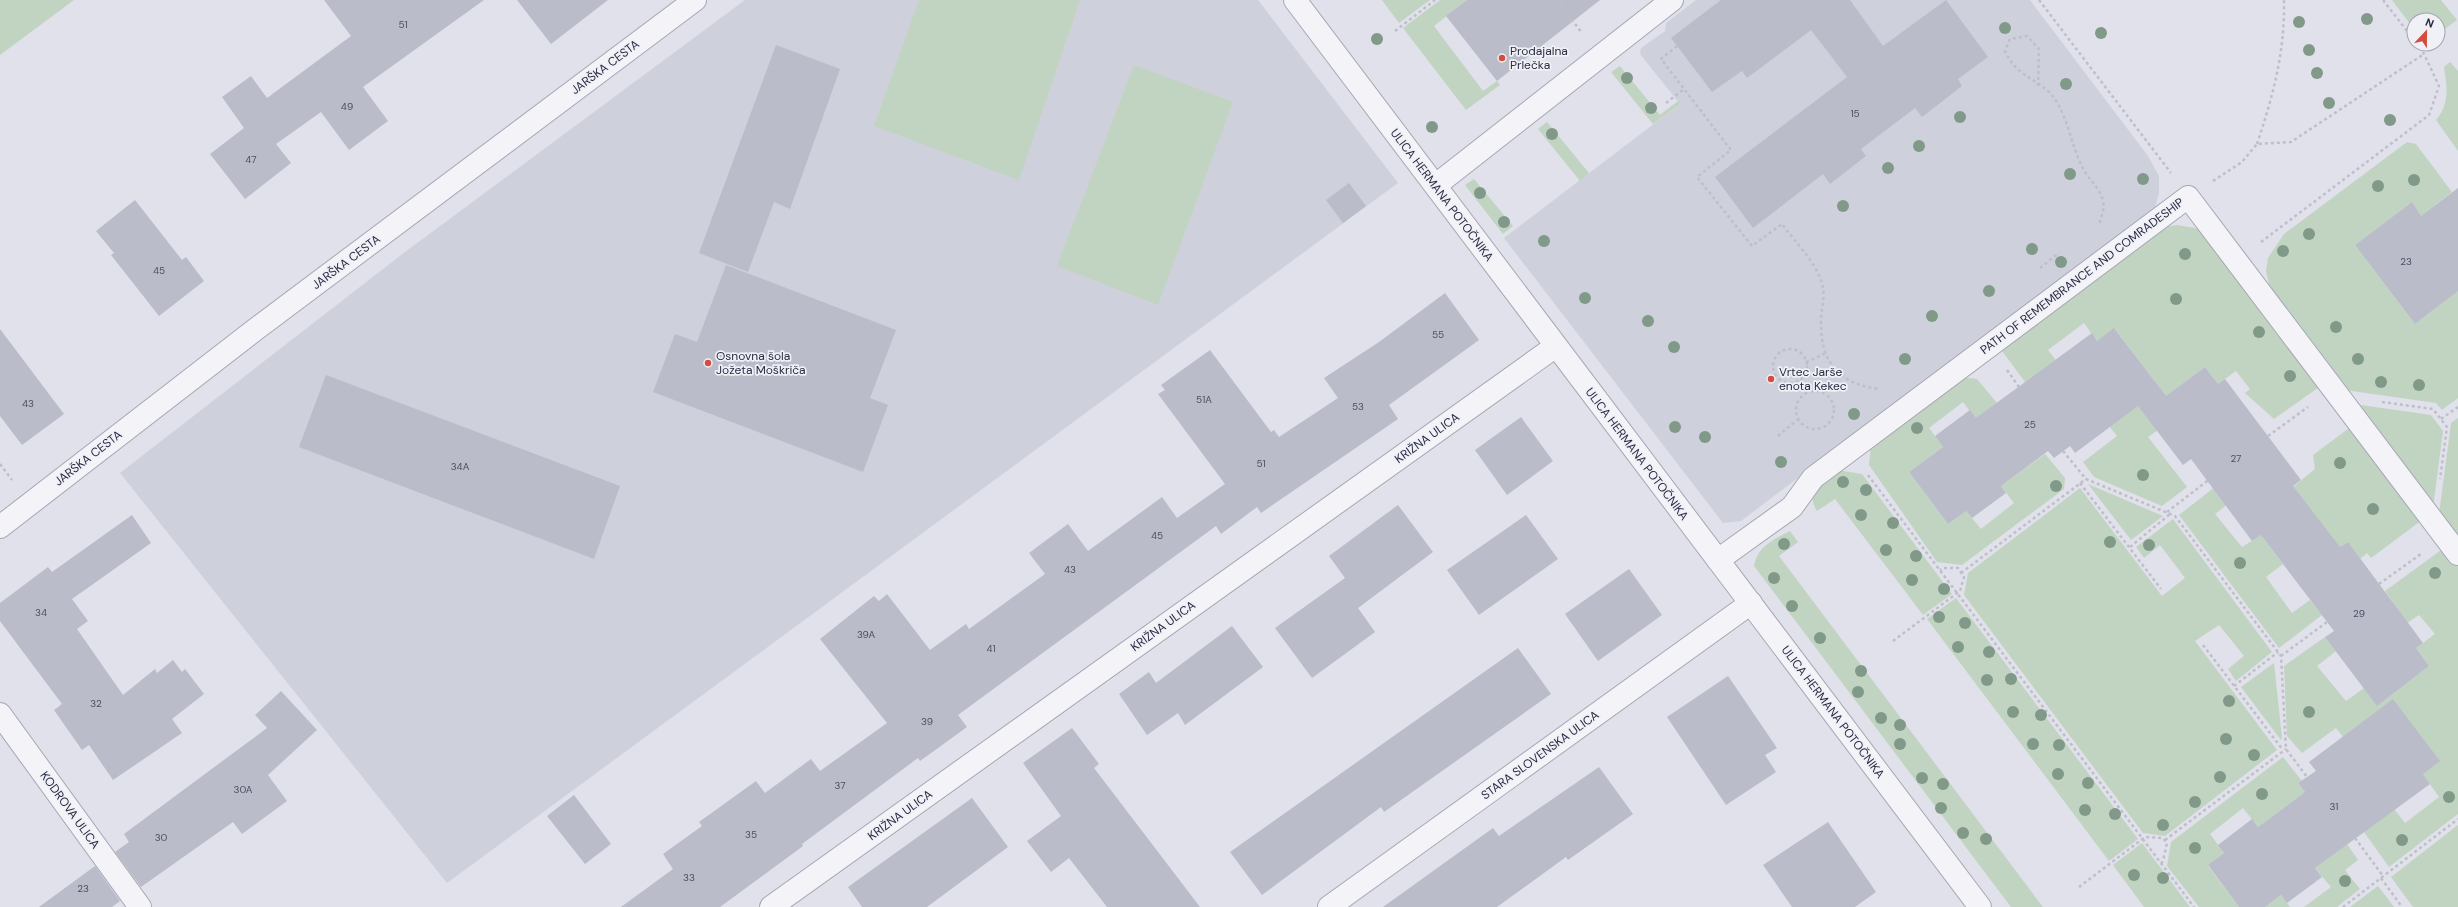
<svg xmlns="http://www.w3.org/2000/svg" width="2458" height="907" font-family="'DM Sans',sans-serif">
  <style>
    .built { fill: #ced0dc }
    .green { fill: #c1d4c1 }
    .building { fill: #babcca }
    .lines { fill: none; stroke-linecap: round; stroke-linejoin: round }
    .minor-casing { stroke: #a5a7b4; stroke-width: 24 }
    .path { stroke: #bebfc9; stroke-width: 2.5; stroke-dasharray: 3 3; stroke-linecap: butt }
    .minor { stroke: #f3f3f8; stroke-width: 22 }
    .tree { fill: #819988 }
    .poi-dot { fill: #d44e40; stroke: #f0f1f7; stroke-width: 1.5 }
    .labels { text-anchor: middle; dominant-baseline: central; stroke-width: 3.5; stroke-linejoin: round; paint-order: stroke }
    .number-label { font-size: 10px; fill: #4c4f64 }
    .poi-label { font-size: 12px; fill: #282b42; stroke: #f0f1f7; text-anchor: start }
    .street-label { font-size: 12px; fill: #282b42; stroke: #f0f1f7 }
  </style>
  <rect width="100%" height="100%" fill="#e0e1ea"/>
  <!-- built -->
  <g class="built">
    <polygon points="745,0 1258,0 1398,183 447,883 120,473 405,252"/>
    <polygon points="1696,0 2030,0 2148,156 2159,176 2159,193 2155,208 1741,521 1723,523 1504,238 1680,104 1640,54 1641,48 1665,31 1666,23"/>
  </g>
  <!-- green -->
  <g class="green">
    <polygon points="0,0 74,0 0,55"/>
    <polygon points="919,0 1080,0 1019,180 874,126"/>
    <polygon points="1382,0 1430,0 1399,23"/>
    <polygon points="1440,0 1467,0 1434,26 1483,91 1497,81 1500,85 1466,110 1403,28"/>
    <polygon points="2392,0 2441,0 2457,20 2438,34 2438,20 2414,20 2414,29"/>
    <path d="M2450 62 2458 71V151L2436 120C2450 104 2447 87 2444 67Z"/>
    <polygon points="1134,65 1233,102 1158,305 1057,266"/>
    <polygon points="1620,66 1660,115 1678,101 1680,104 1653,124 1611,72"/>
    <polygon points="1547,122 1589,173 1580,181 1538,129"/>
    <polygon points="2407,142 2416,144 2452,192 2421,216 2411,203 2355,245 2415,324 2445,301 2425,275 2458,265 2458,398 2442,410 2436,403 2345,390 2271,292 2266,271 2268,258 2284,234"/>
    <polygon points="1474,179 1513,226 1503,234 1465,185"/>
    <polygon points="2177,225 2195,228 2205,233 2322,385 2274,419 2245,393 2250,389 2236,371 2218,384 2205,367 2152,407 2165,425 2148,437 2187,487 2162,506 2094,477 2083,462 2117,436 2105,421 2156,383 2115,329 2097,341 2084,323 2048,350 2061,367 2025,382 2000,348 2166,227"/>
    <polygon points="1961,377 1977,379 1997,403 1976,419 1963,402 1929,428 1943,447 1909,472 1948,524 1966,511 1981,529 2014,503 2001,486 2045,454 2065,478 2064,489 1962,565 1937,562 1869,465 1871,444"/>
    <polygon points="2354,404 2431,415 2443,431 2433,508"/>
    <polygon points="2458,418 2458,540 2439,514 2451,423"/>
    <polygon points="2352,426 2422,520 2371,558 2367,553 2360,559 2348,542 2339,548 2293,487 2315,469 2313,455"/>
    <path d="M1837 470 1862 474 1952 594 1923 615 1835 499 1817 511C1804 492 1823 480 1837 470Z"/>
    <polygon points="2220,483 2233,500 2215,514 2242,547 2261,535 2283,564 2266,577 2292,613 2310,600 2322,615 2279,648 2179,515"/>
    <polygon points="2088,484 2163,516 2131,540"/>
    <polygon points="2080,488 2162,596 2185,578 2160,545 2144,558 2136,547 2173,519 2272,652 2236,681 2228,669 2244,656 2219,625 2195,641 2277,750 2165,836 2143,833 1964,595 1968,573"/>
    <path d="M1790 531 1798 542 1779 556 2043 907H2011L1754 566C1757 547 1774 539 1790 531Z"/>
    <polygon points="2444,548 2458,567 2458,814 2389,867 2364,832 2388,801 2405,823 2439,797 2423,774 2350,746 2336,728 2302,753 2287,736 2284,666 2325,637 2336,651 2317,666 2346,701 2364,688 2378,705 2429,666 2416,648 2435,634 2419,615 2400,628 2399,611 2385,591"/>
    <polygon points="1956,598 2138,839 2109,861 1927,619"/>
    <polygon points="2274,663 2282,738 2281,740 2241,687"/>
    <polygon points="2283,757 2302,781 2298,783 2305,792 2258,827 2243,808 2210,834 2224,853 2208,866 2239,907 2199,907 2167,866 2171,842"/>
    <polygon points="2458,825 2458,907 2413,907 2391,877"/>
    <polygon points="2142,843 2190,907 2144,907 2113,865"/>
    <polygon points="2347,844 2358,860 2345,870 2360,889 2337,907 2304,907 2331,887 2315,868"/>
    <polygon points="2378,886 2394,907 2350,907"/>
    <polygon points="2281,895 2290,907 2265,907"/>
  </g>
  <!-- building -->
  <g class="building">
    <polygon points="324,0 484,0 363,87 388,121 349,150 321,112 276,144 291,163 245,199 210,154 244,128 222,97 251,76 267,98 351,36"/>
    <polygon points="517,0 608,0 551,44"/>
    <polygon points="1467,0 1600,0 1497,81 1446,16"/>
    <polygon points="1721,0 1850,0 1883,46 1946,0 1988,57 1958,79 1962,86 1922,117 1915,108 1861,149 1866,156 1830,184 1823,174 1753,228 1715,177 1847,77 1811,30 1747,78 1742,71 1712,92 1671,38"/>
    <polygon points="776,45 840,69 790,209 774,202 748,272 699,253"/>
    <polygon points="1349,183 1366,206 1343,223 1326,200"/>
    <polygon points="2458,188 2458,291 2415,324 2355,245 2412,202 2421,216"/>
    <polygon points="135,200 182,260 186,257 204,281 159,316 111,255 114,253 96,231"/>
    <polygon points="726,265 896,330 870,398 888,405 863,472 653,392 675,334 697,342"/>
    <polygon points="1445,293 1479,340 1389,405 1398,419 1261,513 1257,507 1221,534 1216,526 958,715 967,727 920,761 918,758 802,844 803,846 720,907 621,907 673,869 663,854 702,826 699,822 756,781 765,793 811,759 820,771 887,723 820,639 874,596 879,601 887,594 930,650 966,624 969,629 1045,574 1029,553 1068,524 1088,551 1162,497 1177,518 1225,484 1158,394 1165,390 1161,385 1210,350 1271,432 1274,430 1279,437 1338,398 1324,378 1379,342"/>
    <polygon points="2114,328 2166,396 2205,367 2218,384 2225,379 2301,480 2293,486 2340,547 2348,542 2423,643 2416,648 2429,666 2377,706 2325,637 2334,631 2261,535 2252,541 2191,459 2183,465 2138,406 2075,453 2070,446 2054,458 2048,451 2001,486 2006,493 1972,518 1966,511 1948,524 1909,472 1943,447 1935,436 1970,410 1976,418 2092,333 2097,341"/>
    <polygon points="0,329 64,414 22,445 0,416"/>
    <polygon points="326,375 620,486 594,559 299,447"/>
    <polygon points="1521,417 1553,461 1507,495 1475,450"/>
    <polygon points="1398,505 1433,552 1358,608 1375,632 1312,678 1275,628 1345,578 1329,556"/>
    <polygon points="132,515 151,543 72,599 88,621 77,629 123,695 155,669 157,673 173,660 182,672 185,669 204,694 172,719 182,733 113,780 89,745 82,750 54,710 62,704 0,621 0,603 48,567 52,572"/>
    <polygon points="1526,515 1558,559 1479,615 1447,570"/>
    <polygon points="1629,569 1662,615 1598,661 1565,614"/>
    <polygon points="1232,626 1263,667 1185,725 1178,713 1147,735 1119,694 1149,672 1156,683"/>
    <polygon points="1518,648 1551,694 1384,812 1381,807 1262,895 1230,852"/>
    <polygon points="1728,676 1777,748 1765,755 1776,772 1726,805 1667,717"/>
    <polygon points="281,691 317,730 268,775 287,801 242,834 233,822 141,887 115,852 129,842 124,834 267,728 255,715"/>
    <polygon points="2393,699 2440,761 2423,774 2430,784 2315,868 2322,877 2287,903 2281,895 2265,907 2239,907 2208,865 2224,853 2218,845 2252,819 2258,827 2305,792 2298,783 2316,771 2309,762"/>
    <polygon points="1072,728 1099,764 1094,768 1200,907 1107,907 1069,858 1051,872 1027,841 1061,816 1023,763"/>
    <polygon points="1599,767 1633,814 1568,860 1566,857 1497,907 1383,907 1493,828 1499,836"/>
    <polygon points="574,795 611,844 585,864 547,816"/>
    <polygon points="972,798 1008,847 927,907 862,907 848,887"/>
    <polygon points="1828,822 1876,892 1855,907 1792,907 1763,865"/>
    <polygon points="95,866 120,901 112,907 39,907"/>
  </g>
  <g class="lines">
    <defs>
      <g id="minor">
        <polyline points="1295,0 1980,907"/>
        <polyline points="1436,185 1672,0"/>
        <polyline points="0,527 256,329 695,0"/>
        <polyline points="1718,560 1792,507 1813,478 2188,197 2458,554"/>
        <polyline points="0,714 140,907"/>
        <polyline points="771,907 1556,346"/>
        <polyline points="1329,907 1751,603"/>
      </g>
    </defs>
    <!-- minor casing -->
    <use href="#minor" class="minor-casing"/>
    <!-- path -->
    <g class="path">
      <polyline points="1557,0 1582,33"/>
      <polyline points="2039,0 2171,173"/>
      <polyline points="2383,0 2414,40"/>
      <polyline points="1395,31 1435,0"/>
      <path d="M1677 46 1661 59 1731 150 1697 177 1752 246 1782 224C1796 243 1819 265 1823 288 1825 299 1821 310 1821 321 1820 362 1839 384 1879 389"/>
      <path d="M2038 86 2039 49 2027 36 2010 39 2005 51C2017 76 2030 75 2049 92 2067 109 2071 148 2084 170 2090 181 2100 188 2103 201 2105 209 2101 217 2099 225"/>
      <polyline points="1666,103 1684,89"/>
      <path d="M2257 144C2273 96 2285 52 2284 0"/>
      <polyline points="2213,181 2242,162 2257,144 2291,142 2424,54"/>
      <polyline points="2261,242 2429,115 2439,86 2424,54 2417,44"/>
      <polyline points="2040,268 2059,253"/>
      <circle cx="1790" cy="366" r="17"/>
      <polyline points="1806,362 1826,353"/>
      <polyline points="2007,370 2019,387"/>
      <polyline points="1800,380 1808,391"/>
      <circle cx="1815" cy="410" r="19"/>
      <polyline points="2382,402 2433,409 2447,427 2440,479"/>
      <polyline points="2441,419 2458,407"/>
      <polyline points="1778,436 1797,420"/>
      <polyline points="2268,436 2308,407"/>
      <polyline points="2063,451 2086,479 2175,516 2281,656 2286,749 2307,777"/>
      <polyline points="0,464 12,480"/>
      <polyline points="1868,475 2194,907"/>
      <polyline points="2080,483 2161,589"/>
      <polyline points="2167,512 2215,475"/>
      <polyline points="2130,547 2170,514"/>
      <polyline points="1961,573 2086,479"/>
      <polyline points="2379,584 2421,554"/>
      <polyline points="1893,641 1960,591 1964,577 1958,568 1943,568 1940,570"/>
      <polyline points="2203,645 2283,750"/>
      <polyline points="2281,656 2327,622"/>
      <polyline points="2234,686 2278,652"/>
      <polyline points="2355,838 2383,876"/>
      <polyline points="2165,840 2286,749"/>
      <polyline points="2381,878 2402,907"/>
      <polyline points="2079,887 2145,837 2163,838 2167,843 2163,861 2161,864"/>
      <polyline points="2343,907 2458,819"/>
    </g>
    <!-- minor -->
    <use href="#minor" class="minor"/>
  </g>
  <!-- trees -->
  <g class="tree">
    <circle cx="2367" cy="19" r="6"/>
    <circle cx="2299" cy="22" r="6"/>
    <circle cx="2005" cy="28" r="6"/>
    <circle cx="2101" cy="33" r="6"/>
    <circle cx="1377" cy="39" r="6"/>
    <circle cx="2309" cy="50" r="6"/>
    <circle cx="2317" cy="73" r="6"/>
    <circle cx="1627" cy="78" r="6"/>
    <circle cx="2066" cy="84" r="6"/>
    <circle cx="2329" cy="103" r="6"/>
    <circle cx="1651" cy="108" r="6"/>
    <circle cx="1960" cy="117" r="6"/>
    <circle cx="2390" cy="120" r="6"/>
    <circle cx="1432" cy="127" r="6"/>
    <circle cx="1552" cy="134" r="6"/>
    <circle cx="1919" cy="146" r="6"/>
    <circle cx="1888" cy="168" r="6"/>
    <circle cx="2070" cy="174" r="6"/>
    <circle cx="2143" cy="179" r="6"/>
    <circle cx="2414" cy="180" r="6"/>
    <circle cx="2378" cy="186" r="6"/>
    <circle cx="1480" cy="193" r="6"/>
    <circle cx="1843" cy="206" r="6"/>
    <circle cx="1504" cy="222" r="6"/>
    <circle cx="2309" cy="234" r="6"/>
    <circle cx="1544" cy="241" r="6"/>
    <circle cx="2032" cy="249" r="6"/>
    <circle cx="2283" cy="251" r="6"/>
    <circle cx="2185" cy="254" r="6"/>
    <circle cx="2061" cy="262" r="6"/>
    <circle cx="1989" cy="291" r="6"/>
    <circle cx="1585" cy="298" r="6"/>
    <circle cx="2176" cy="299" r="6"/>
    <circle cx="1932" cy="316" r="6"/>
    <circle cx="1648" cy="321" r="6"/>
    <circle cx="2336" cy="327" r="6"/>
    <circle cx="2259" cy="332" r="6"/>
    <circle cx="1674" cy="347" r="6"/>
    <circle cx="1905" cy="359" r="6"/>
    <circle cx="2358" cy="359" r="6"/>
    <circle cx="2290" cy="376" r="6"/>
    <circle cx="2381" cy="382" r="6"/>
    <circle cx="2419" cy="385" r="6"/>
    <circle cx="1854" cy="414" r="6"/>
    <circle cx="1675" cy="427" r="6"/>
    <circle cx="1917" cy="428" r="6"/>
    <circle cx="1705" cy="437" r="6"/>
    <circle cx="1781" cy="462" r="6"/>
    <circle cx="2340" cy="463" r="6"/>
    <circle cx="2143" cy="475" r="6"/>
    <circle cx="1843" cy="482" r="6"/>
    <circle cx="2056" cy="486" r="6"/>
    <circle cx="1866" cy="490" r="6"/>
    <circle cx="2373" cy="509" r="6"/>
    <circle cx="1861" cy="515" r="6"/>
    <circle cx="1893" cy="523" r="6"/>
    <circle cx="2110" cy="542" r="6"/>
    <circle cx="1784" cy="544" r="6"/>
    <circle cx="2149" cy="545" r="6"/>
    <circle cx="1886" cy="550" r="6"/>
    <circle cx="1916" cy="556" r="6"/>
    <circle cx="2240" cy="563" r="6"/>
    <circle cx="2435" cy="573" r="6"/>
    <circle cx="1774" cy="578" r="6"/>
    <circle cx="1912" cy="580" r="6"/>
    <circle cx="1944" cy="589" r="6"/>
    <circle cx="1792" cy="606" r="6"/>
    <circle cx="1939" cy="617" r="6"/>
    <circle cx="1965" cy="623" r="6"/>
    <circle cx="1820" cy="638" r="6"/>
    <circle cx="1958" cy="647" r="6"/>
    <circle cx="1989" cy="652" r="6"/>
    <circle cx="1861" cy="671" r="6"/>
    <circle cx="2011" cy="679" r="6"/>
    <circle cx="1987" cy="680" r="6"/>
    <circle cx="1858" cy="692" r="6"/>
    <circle cx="2229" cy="701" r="6"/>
    <circle cx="2013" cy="712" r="6"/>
    <circle cx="2309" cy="712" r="6"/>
    <circle cx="2041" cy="715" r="6"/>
    <circle cx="1881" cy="718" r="6"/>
    <circle cx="1900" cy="725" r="6"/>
    <circle cx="2226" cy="739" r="6"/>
    <circle cx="1900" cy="744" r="6"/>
    <circle cx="2033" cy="744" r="6"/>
    <circle cx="2059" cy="745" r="6"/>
    <circle cx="2254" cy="755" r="6"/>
    <circle cx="2058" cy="774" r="6"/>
    <circle cx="2220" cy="777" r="6"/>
    <circle cx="1922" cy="778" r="6"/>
    <circle cx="2088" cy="783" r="6"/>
    <circle cx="1943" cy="784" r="6"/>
    <circle cx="2262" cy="794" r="6"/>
    <circle cx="2449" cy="797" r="6"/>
    <circle cx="2195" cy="802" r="6"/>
    <circle cx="1941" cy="808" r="6"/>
    <circle cx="2085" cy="810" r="6"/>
    <circle cx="2115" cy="814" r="6"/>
    <circle cx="2163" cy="825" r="6"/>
    <circle cx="1963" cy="833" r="6"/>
    <circle cx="1986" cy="839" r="6"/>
    <circle cx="2402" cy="840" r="6"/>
    <circle cx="2195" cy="848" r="6"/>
    <circle cx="2134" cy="875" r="6"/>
    <circle cx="2163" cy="878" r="6"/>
    <circle cx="2345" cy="881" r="6"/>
  </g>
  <!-- markers -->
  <g class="poi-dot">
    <circle cx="1502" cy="58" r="4"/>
    <circle cx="708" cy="363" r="4"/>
    <circle cx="1771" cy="379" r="4"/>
  </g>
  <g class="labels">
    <!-- number labels -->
    <g class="number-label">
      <text x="403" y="24">51</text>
      <text x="347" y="106">49</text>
      <text x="1855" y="113">15</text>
      <text x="251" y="159">47</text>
      <text x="2406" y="261">23</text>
      <text x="159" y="270">45</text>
      <text x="1438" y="334">55</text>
      <text x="1204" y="399">51A</text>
      <text x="28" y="403">43</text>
      <text x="1358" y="406">53</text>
      <text x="2030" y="424">25</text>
      <text x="2236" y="458">27</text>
      <text x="1261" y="463">51</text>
      <text x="460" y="466">34A</text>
      <text x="1157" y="535">45</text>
      <text x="1070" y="569">43</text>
      <text x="41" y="612">34</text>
      <text x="2359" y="613">29</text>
      <text x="866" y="634">39A</text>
      <text x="991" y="648">41</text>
      <text x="96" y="703">32</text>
      <text x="927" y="721">39</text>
      <text x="840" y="785">37</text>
      <text x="243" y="789">30A</text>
      <text x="2334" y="806">31</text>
      <text x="751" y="834">35</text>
      <text x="161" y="837">30</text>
      <text x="689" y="877">33</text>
      <text x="83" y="888">23</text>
    </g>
    <!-- poi labels -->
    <g class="poi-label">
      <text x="1510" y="51">Prodajalna<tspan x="1510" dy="14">Prlečka</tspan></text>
      <text x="716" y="356">Osnovna šola<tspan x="716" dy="14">Jožeta Moškriča</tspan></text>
      <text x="1779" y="372">Vrtec Jarše<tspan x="1779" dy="14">enota Kekec</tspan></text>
    </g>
    <!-- street labels -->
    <g class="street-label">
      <text transform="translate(605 67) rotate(-37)">JARŠKA CESTA</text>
      <text transform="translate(1442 195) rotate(53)">ULICA HERMANA POTOČNIKA</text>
      <text transform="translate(346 262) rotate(-37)">JARŠKA CESTA</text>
      <text transform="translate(2082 276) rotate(-37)">PATH OF REMEMBRANCE AND COMRADESHIP</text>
      <text transform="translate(1427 438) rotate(-36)">KRIŽNA ULICA</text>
      <text transform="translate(1637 454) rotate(53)">ULICA HERMANA POTOČNIKA</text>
      <text transform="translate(88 458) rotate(-38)">JARŠKA CESTA</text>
      <text transform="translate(1163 626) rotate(-36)">KRIŽNA ULICA</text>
      <text transform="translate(1833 712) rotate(53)">ULICA HERMANA POTOČNIKA</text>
      <text transform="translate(1540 755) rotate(-36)">STARA SLOVENSKA ULICA</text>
      <text transform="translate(70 810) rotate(54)">KODROVA ULICA</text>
      <text transform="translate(900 815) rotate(-36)">KRIŽNA ULICA</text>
    </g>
  </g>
  <!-- north arrow -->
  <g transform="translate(2426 32) rotate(22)"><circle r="19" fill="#f0f1f7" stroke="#a0a2af"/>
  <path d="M0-3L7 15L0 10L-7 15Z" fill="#d44e40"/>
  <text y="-6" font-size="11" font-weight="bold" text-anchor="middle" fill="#282b42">N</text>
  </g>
</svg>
